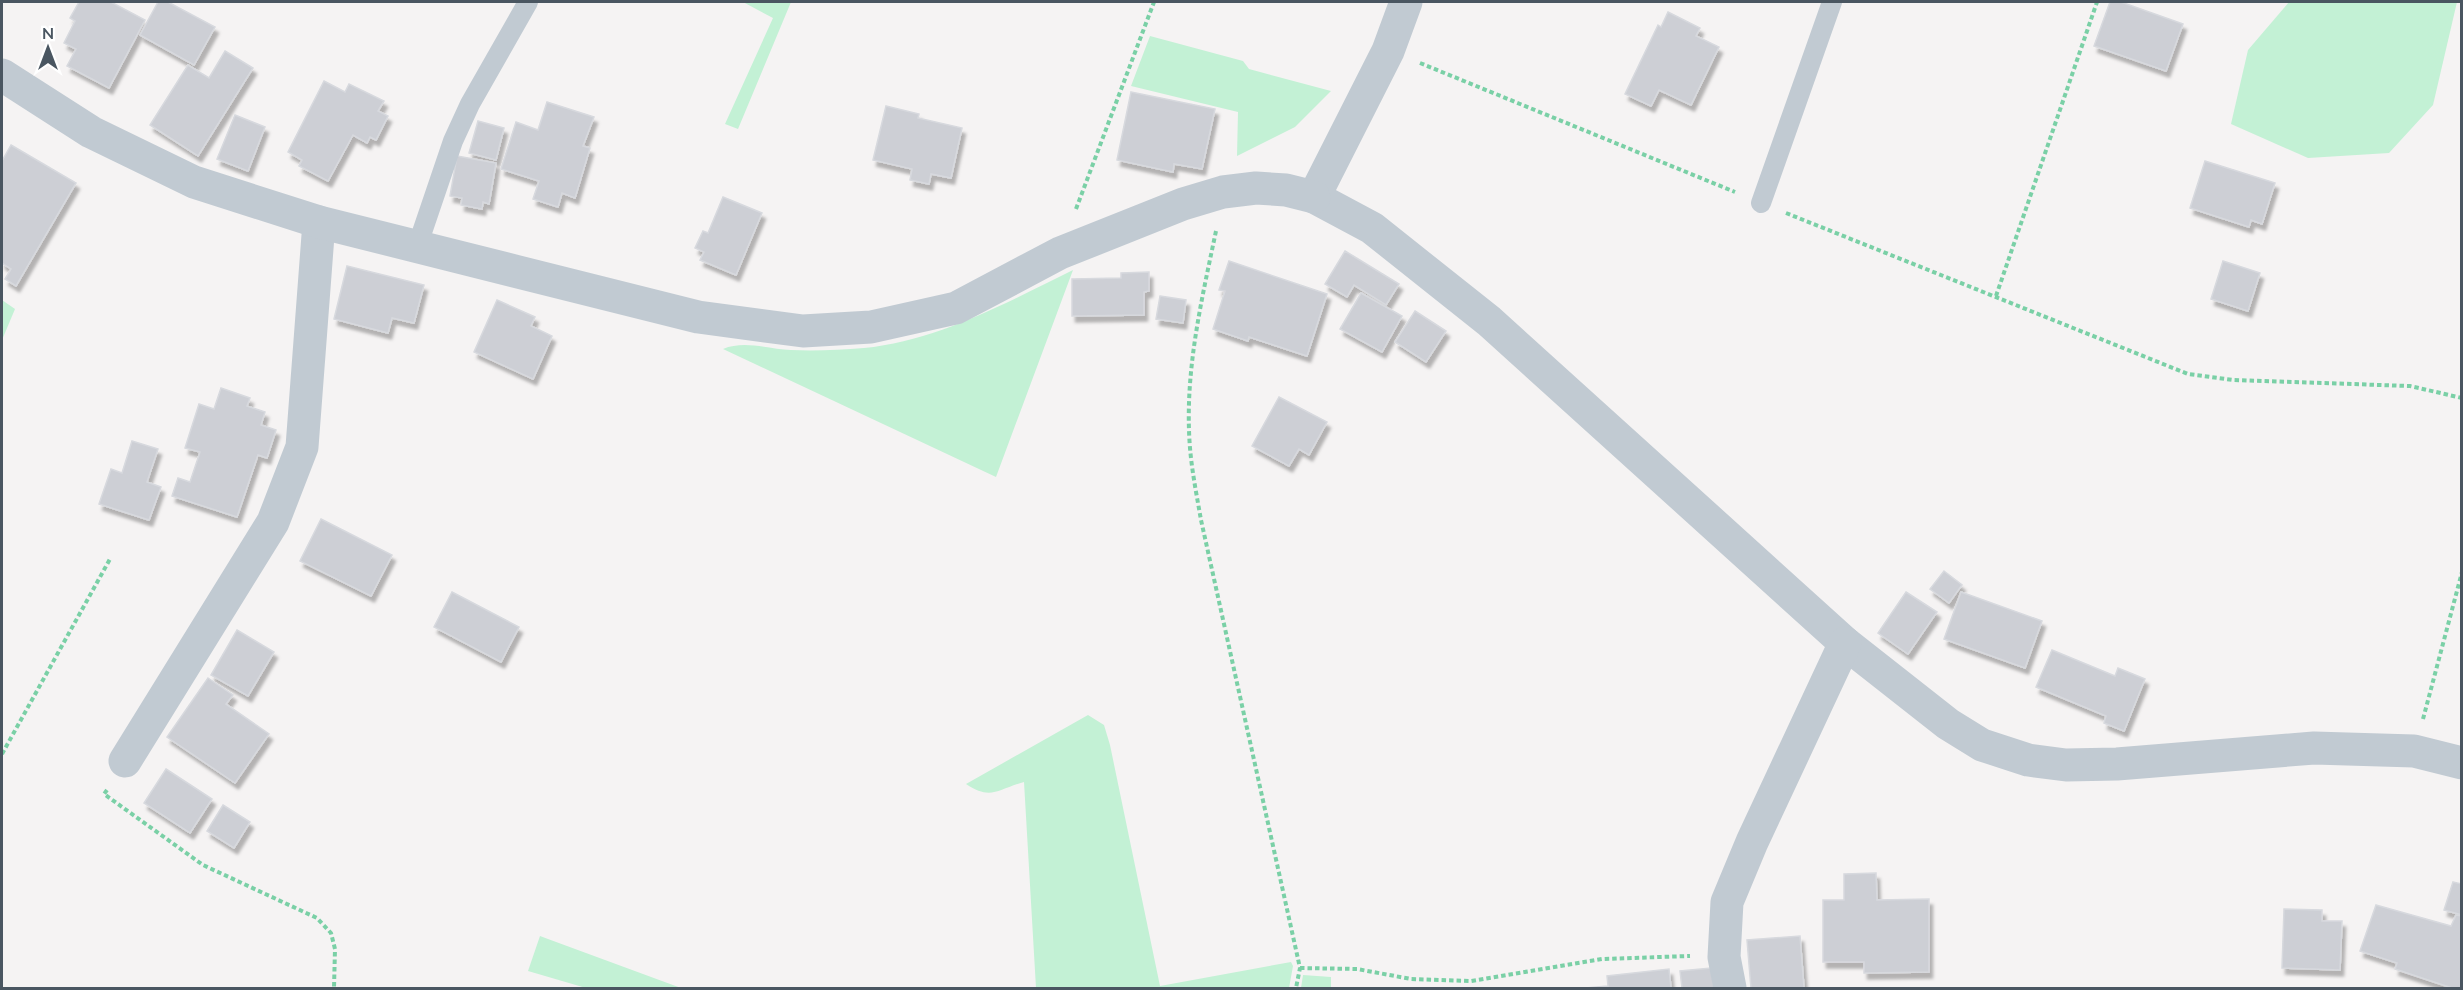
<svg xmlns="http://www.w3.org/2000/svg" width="2463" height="990" font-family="Mulish,sans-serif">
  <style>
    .green { fill: #c3f1d5 }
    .building { fill: #cdcfd5; stroke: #d7d9de; stroke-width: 1.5; filter: url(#shadow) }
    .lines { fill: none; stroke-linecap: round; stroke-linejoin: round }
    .path { stroke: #7ad0a6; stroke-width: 4; stroke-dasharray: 4.5 3; stroke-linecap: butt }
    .service { stroke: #c1cad2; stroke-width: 20 }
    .minor { stroke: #c1cad2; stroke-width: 33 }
    .tertiary { stroke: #c1cad2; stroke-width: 33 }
  </style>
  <defs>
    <filter id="shadow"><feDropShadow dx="3.5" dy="6" stdDeviation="1.5" flood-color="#0004"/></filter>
  </defs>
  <rect width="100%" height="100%" fill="#f5f3f3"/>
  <!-- green -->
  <g class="green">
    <polygon points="743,2 791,2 738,129 725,124 773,18"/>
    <polygon points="2289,2 2457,2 2433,105 2389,153 2308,158 2231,124 2248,50"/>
    <polygon points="1150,36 1243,61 1249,69 1331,91 1295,127 1237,156 1238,112 1131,86"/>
    <path d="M1073 270 996 477 723 349C744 340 769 349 791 350 814 351 840 350 864 348 937 341 1008 302 1073 270Z"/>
    <polygon points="2,300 15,309 2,340"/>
    <path d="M1088 715 1104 725 1110 745 1160 986 1291 962 1293 966 1289 988H1036L1024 782C998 789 991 801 966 784Z"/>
    <polygon points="540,936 548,939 681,988 586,988 528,971"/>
    <polygon points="1303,975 1331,977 1331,988 1301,988"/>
  </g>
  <!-- building -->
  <g class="building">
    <polygon points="79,2 111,2 145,20 109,88 67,66 76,49 64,43 75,21 70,18"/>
    <polygon points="158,2 168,2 215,27 194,65 140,35"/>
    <polygon points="2110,2 2121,2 2183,24 2166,71 2094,46"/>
    <polygon points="1668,12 1700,28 1696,36 1719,47 1691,105 1659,90 1651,106 1625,94 1658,25 1661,27"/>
    <polygon points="225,51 253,68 198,156 150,125 188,65 209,78"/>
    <polygon points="324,81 345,92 349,84 384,101 378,111 388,116 376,140 370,137 367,143 353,135 328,181 299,166 302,160 288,152"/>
    <polygon points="1131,92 1215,109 1202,169 1174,164 1173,172 1117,160"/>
    <polygon points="547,102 594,117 583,146 590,148 575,198 562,193 558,207 533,199 539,181 501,169 516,122 538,130"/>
    <polygon points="886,106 919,114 918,118 962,128 951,178 931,174 929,184 910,180 912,169 873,160"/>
    <polygon points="235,115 265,127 248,171 217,159"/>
    <polygon points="478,121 504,128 496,160 469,153"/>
    <polygon points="11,145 76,183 16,286 5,279 11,269 2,263 2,161"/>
    <polygon points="457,156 496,163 489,204 483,202 482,209 461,205 462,198 450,196"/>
    <polygon points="2205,161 2275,183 2262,224 2251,220 2249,227 2190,208"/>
    <polygon points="723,197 762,213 736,275 700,260 704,252 695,248 703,231 708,233"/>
    <polygon points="1345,251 1399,284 1386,305 1354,285 1347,297 1325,284"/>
    <polygon points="1229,261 1327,294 1307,356 1249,337 1248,341 1213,329 1225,291 1219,290"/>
    <polygon points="2223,261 2260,273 2248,311 2211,299"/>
    <polygon points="347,266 424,285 414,323 392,318 388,333 334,319"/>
    <polygon points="1149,272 1149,291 1144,292 1144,315 1072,316 1072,279 1121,278 1121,273"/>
    <polygon points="1361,293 1402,316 1382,352 1340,329"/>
    <polygon points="1160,296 1186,300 1183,323 1156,319"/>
    <polygon points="497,300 535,317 531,326 552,336 533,379 474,352"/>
    <polygon points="1415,311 1446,331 1426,362 1395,342"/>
    <polygon points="221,388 250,398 247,406 265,412 261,425 276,430 267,458 258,455 237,517 172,496 178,478 190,482 200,452 185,448 199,404 214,409"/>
    <polygon points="1279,397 1327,422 1309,455 1299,449 1289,466 1252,446"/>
    <polygon points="132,441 158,449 147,482 161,487 149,520 99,504 111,469 122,473"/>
    <polygon points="321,519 392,555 371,596 300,561"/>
    <polygon points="1944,571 1962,585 1949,603 1930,589"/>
    <polygon points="452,592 519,627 501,662 434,627"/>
    <polygon points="1906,592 1937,612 1908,654 1878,633"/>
    <polygon points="1961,592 2042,621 2025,668 1944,639"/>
    <polygon points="237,630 274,652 248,696 211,675"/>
    <polygon points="2052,650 2115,676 2118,668 2145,679 2124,731 2104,723 2106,716 2036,687"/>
    <polygon points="208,678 233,695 226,704 269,734 235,783 167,737"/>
    <polygon points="166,769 212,799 190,833 144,803"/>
    <polygon points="223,805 250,822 234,848 207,831"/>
    <polygon points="1876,873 1877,900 1929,899 1929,972 1864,973 1864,962 1823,962 1823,900 1844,900 1844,874"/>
    <polygon points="2453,882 2462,884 2462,915 2444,910"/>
    <polygon points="2376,905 2451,926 2456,915 2462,916 2462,988 2452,988 2395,969 2397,963 2360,951"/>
    <polygon points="2284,909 2322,910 2322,921 2342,921 2340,970 2282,968"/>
    <polygon points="1800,936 1804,988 1751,988 1747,940"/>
    <polygon points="1711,968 1714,988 1682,988 1680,971"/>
    <polygon points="1669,969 1671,988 1585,988 1608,986 1607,976"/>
  </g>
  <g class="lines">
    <!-- path -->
    <g class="path">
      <polyline points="1420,63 1735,192"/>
      <polyline points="1076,209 1154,2"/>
      <polyline points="1786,213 2188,374 2233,380 2410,386 2462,398"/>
      <path d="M1216 231C1201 303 1184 374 1190 448 1192 472 1197 497 1201 520L1300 968 1296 988"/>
      <polyline points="1996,296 2097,2"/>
      <polyline points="2423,719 2462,572"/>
      <polyline points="2,754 110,559"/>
      <polyline points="107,790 104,794 203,865 317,918 331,933 335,949 334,988"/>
      <polyline points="1300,968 1357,969 1411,979 1471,981 1602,959 1690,956"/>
    </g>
    <!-- service -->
    <g class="service">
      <polyline points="1761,203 1832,2"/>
      <polyline points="417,247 453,141 470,104 528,2"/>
    </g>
    <!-- minor -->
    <g class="minor">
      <polyline points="1406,2 1388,51 1314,197 1372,228 1489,321 1845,643 1948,724 1982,745 2028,760 2066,765 2117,764 2314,748 2414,751 2462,763"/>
      <polyline points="125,761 273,522 302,447 319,222"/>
      <polyline points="1730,988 1724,957 1727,902 1752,842 1845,643"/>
    </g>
    <!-- tertiary -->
    <polyline class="tertiary" points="2,75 91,132 194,182 319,222 698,317 803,331 871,327 956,308 1060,253 1183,204 1223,192 1256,188 1286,190 1314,197"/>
  </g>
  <!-- border -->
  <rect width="2463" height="990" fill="none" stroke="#4a5661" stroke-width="6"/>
  <!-- north arrow -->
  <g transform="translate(48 48)" stroke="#ffffff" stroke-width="4.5" paint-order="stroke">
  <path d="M0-4.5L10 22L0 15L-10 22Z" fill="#4a5661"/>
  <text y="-9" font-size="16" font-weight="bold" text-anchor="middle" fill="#4a5661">N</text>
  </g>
</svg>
